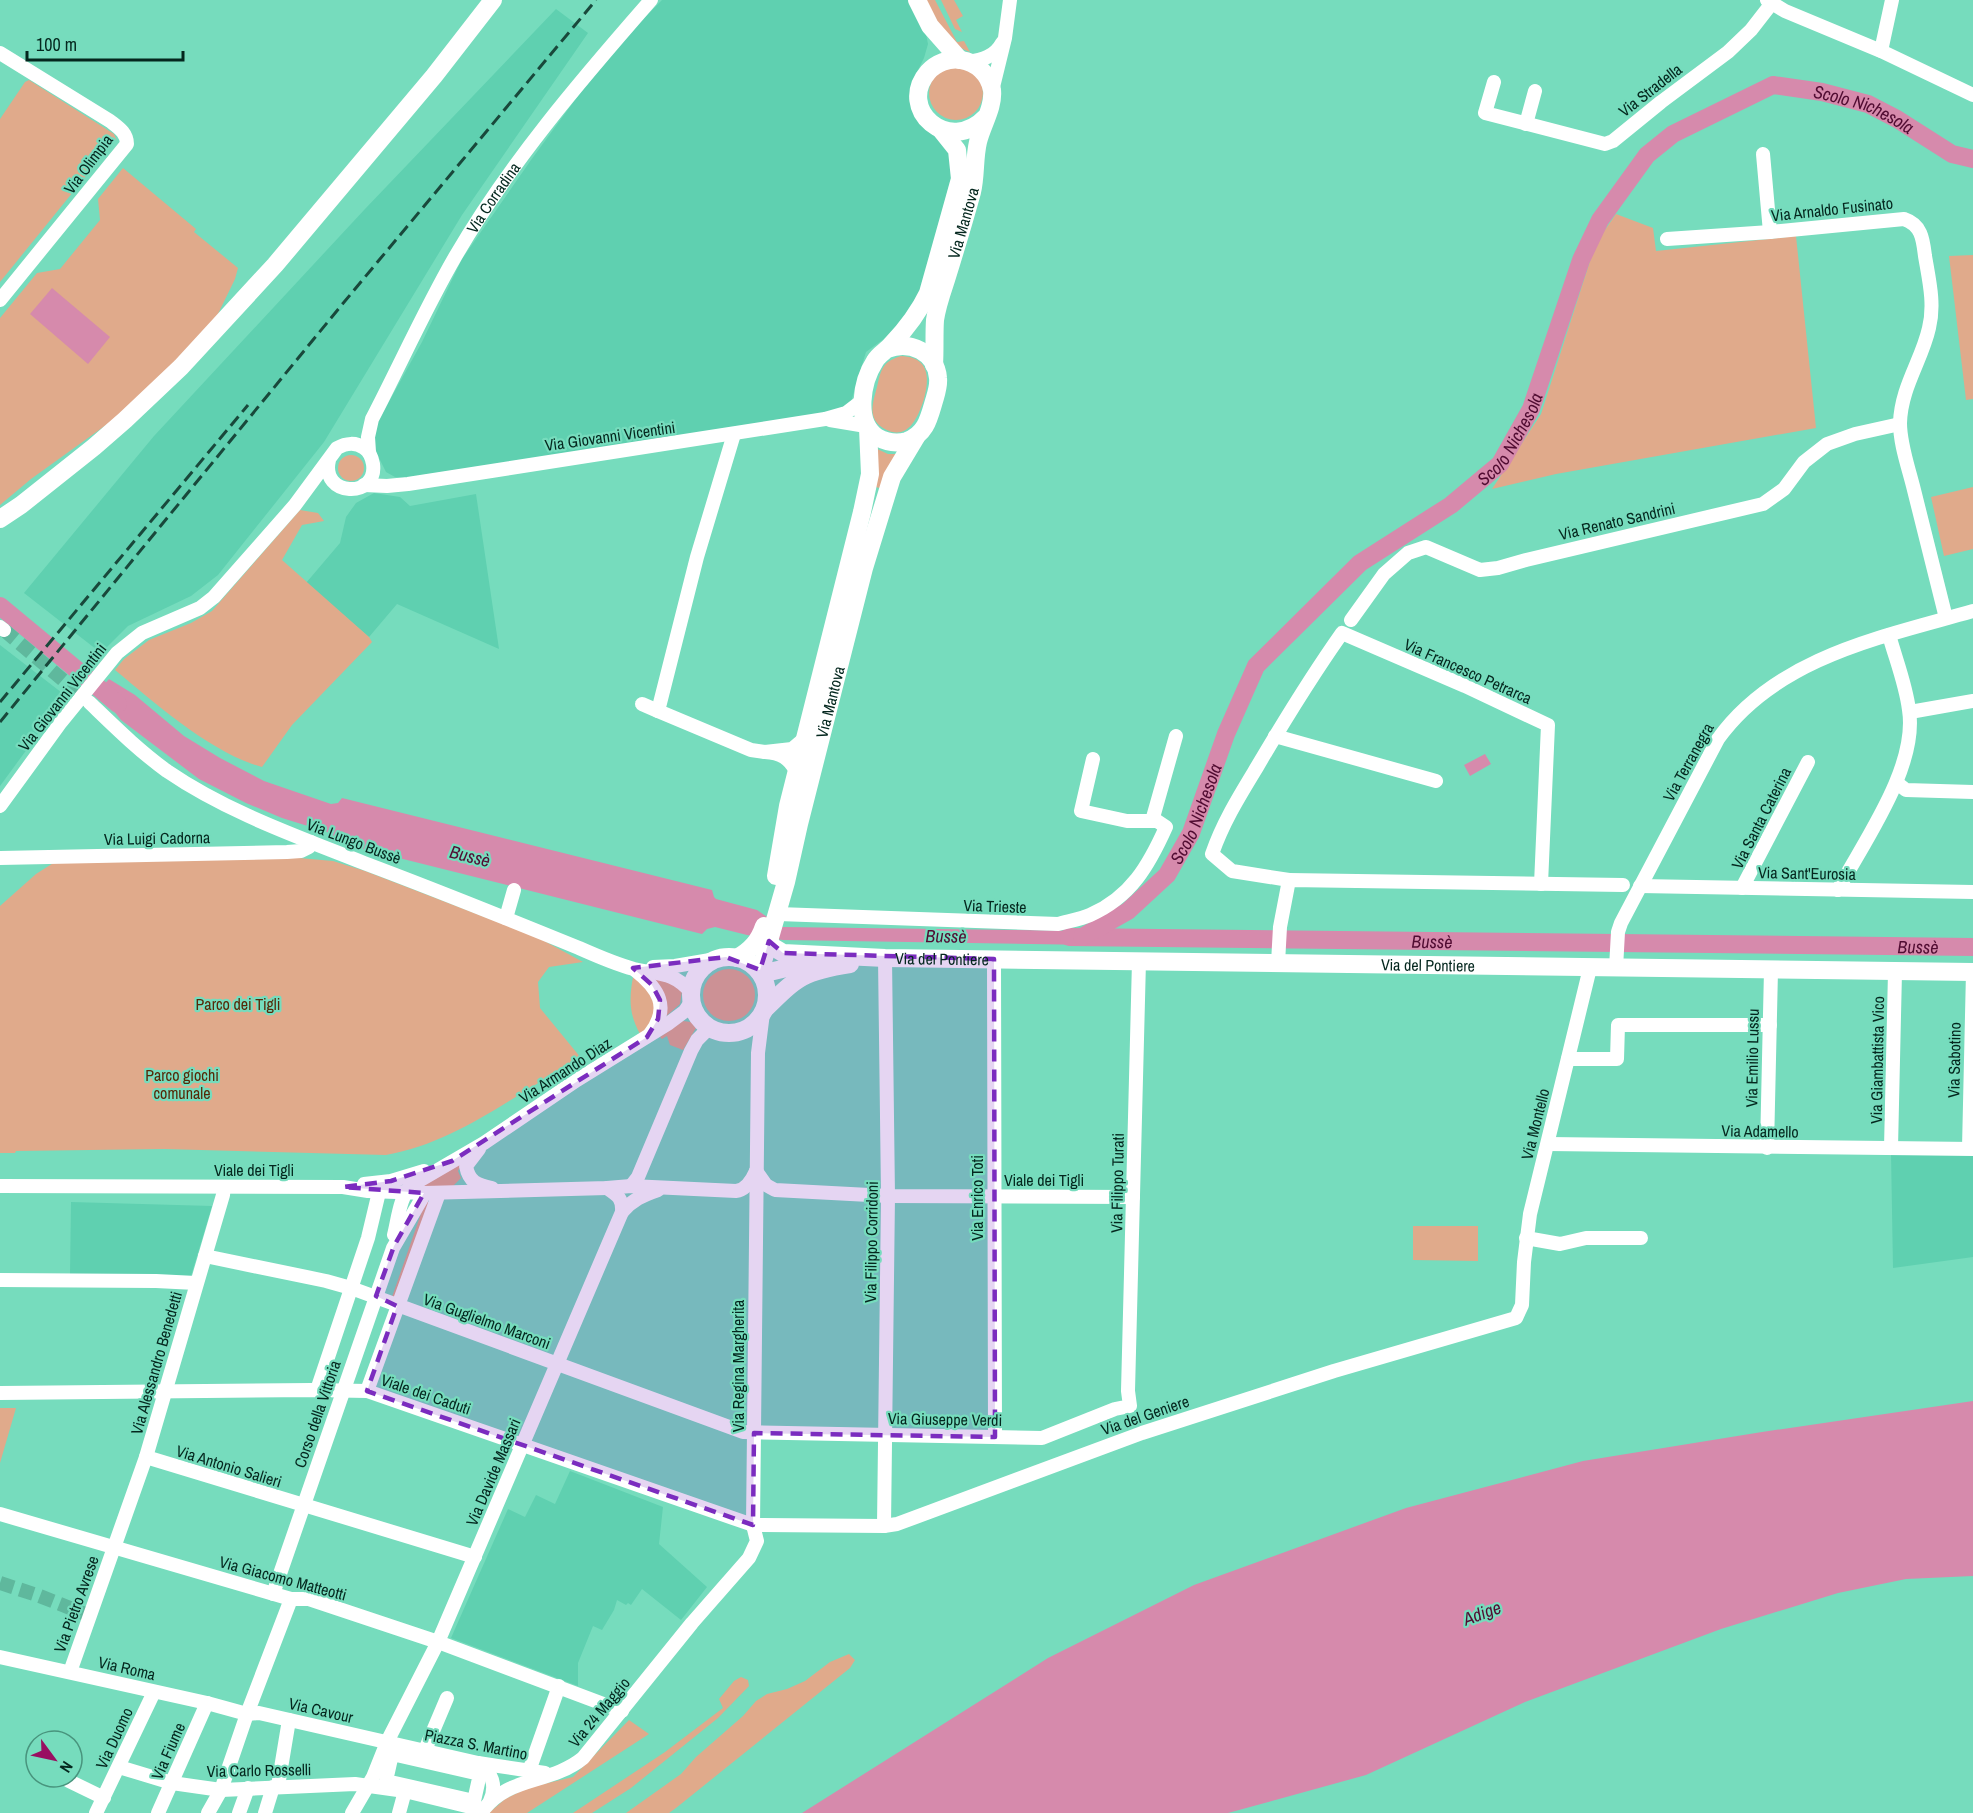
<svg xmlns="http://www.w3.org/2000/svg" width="1973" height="1813" font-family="'Archivo Narrow',sans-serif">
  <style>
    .built { fill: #5fd0b0 }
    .green { fill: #e0aa8b }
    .water { fill: #d68aac }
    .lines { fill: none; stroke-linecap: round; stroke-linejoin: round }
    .river { stroke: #d68aac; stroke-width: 18 }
    .minor-tunnel { stroke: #5fb89d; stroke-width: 14; stroke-dasharray: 14 7; stroke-linecap: butt }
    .minor { stroke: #fff; stroke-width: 14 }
    .major { stroke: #fff; stroke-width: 18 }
    .rail { stroke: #19483b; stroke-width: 3; stroke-dasharray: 12 6; stroke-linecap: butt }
    .marked { fill: #7b2cbf; fill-opacity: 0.2; stroke: #7b2cbf; stroke-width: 4.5; stroke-dasharray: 12 8; stroke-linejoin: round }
    .labels { text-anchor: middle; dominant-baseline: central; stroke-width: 4.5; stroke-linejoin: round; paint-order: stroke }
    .street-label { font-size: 16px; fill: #04271e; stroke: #76dcbd }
    .park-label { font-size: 16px; fill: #552807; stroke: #76dcbd }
    .water-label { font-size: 18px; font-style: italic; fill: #510c32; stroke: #76dcbd }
  </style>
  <rect width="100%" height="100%" fill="#76dcbd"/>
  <!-- built -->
  <g class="built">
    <polygon points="662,0 911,0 926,34 928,44 924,58 912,82 944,139 954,166 921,292 892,333 866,352 850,405 815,416 403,478 395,477 386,472 374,448 375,427 422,342 462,259 531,160 583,89 613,50"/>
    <polygon points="556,9 588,33 462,215 324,442 218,575 191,596 128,626 101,653 24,593 154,436 365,209"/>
    <polygon points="374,493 400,497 410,506 476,494 499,649 397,604 369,637 306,583 340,543 346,517 356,503"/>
    <polygon points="0,645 66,696 0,786"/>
    <polygon points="1891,1152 1973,1154 1973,1257 1893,1268"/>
    <polygon points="71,1202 212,1206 191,1276 70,1276"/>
    <polygon points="570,1471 663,1507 659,1544 707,1587 681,1620 642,1589 631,1605 628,1603 626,1605 617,1600 614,1610 602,1630 593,1626 578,1663 578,1686 451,1638 508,1509 525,1517 536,1495 555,1504"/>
  </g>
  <!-- green -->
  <g class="green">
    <path d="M925 0H935L957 42 964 41 970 52C946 44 937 21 925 0Z"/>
    <polygon points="941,0 954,0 963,16 956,20 962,32 955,29"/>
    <circle cx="956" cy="93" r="27"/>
    <polygon points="29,80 114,134 116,139 0,282 0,119 25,82"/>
    <polygon points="123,168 196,229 194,232 238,268 235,279 216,318 131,407 31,479 0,505 0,318 37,273 60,269 100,220 98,199"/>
    <polygon points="1616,214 1653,228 1656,251 1796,236 1816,428 1556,474 1492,489 1541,414 1591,258 1598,240"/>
    <polygon points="1973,255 1973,399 1966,400 1949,256"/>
    <path d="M901 356C929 357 930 377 924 399 918 418 907 443 883 428 867 418 873 402 877 387 879 379 880 371 885 365 889 360 895 358 901 356Z"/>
    <polygon points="873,447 888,454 900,454 883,489 872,486"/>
    <circle cx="351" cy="468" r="13"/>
    <polygon points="1973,487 1973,549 1944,556 1931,497"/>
    <path d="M300 510 318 513 324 521 302 525 282 560 369 637 372 642 292 725 262 767C211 753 156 704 115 670L124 659 149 640 191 623 212 611Z"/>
    <path d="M299 858 333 861 365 871 537 937 583 962 549 967 538 982 540 1008 581 1058C517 1092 459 1142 386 1155L164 1149 16 1151 15 1153H0V906L36 874 58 860Z"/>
    <circle cx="729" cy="995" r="26"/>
    <path d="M633 977 644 982 656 1007 648 1028 640 1034C629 1014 629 999 633 977Z"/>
    <polygon points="654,979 669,979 682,991 680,1004 663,1019"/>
    <polygon points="683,1021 691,1022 696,1028 683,1050 670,1045 667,1036 662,1039 660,1037"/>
    <polygon points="465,1157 458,1171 461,1178 451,1188 416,1189"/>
    <polygon points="425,1202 430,1202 396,1299 392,1297"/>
    <polygon points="1413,1226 1478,1226 1478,1261 1413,1260"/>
    <polygon points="0,1408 16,1408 0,1463"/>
    <polygon points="849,1654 855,1660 850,1668 676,1808 669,1813 626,1813 681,1774 696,1757 743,1716 756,1701 767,1694 787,1689 805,1681 830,1662"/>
    <polygon points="741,1677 748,1680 749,1686 718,1718 631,1788 592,1813 573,1813 665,1752 723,1708 719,1699 734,1681"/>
    <polygon points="629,1720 649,1734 527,1813 489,1813 505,1799 527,1788 573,1777"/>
  </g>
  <!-- water -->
  <g class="water">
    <polygon points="52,288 110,337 88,364 30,314"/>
    <polygon points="109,679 135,695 184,736 220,758 264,781 331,804 338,803 342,798 712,890 714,897 716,899 757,910 782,927 1092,931 1092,945 783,940 747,935 715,927 707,929 702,934 331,841 330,834 327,832 282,818 246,803 199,779 121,720 113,710 95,695"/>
    <polygon points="1485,754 1491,764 1470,776 1464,765"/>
    <polygon points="1973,1401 1973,1576 1906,1579 1838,1593 1721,1629 1525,1702 1366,1775 1228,1813 802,1813 1048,1658 1194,1585 1406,1508 1583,1461 1762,1432"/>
  </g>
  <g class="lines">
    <!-- river -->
    <g class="river">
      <polyline points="0,606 118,704"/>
      <path id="s1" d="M1069 937 1973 947"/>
      <path id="s2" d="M1082 937 1128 911 1167 875 1191 833 1226 734 1256 666 1360 563 1451 505 1500 464 1531 409 1581 260 1600 220 1647 155 1673 134 1773 85 1822 92 1868 104 1897 119 1952 154 1973 159"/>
    </g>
    <!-- minor-tunnel -->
    <g class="minor-tunnel">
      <polyline points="4,630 89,702"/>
      <polyline points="0,1583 37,1595 88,1615"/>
    </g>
    <!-- minor -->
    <g class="minor">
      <polyline points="1767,0 1785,11 1881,51 1973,95"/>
      <polyline points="1881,51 1892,0"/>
      <path d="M0 53 110 121C119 128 127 133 127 144L0 300"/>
      <path d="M968 62C983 60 995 56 1002 43"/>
      <polyline points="1494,82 1485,113 1605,144 1613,141 1661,102 1728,52 1751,30 1772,3"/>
      <polyline points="992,91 1005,38 1010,0"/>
      <polyline points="1526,124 1535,91"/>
      <polyline points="1763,154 1770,232"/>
      <path d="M1667 239 1770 232 1904 219C1922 225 1923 240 1925 256 1929 280 1935 304 1929 328 1922 360 1901 387 1900 423 1900 444 1908 466 1913 486 1924 530 1935 574 1946 618"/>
      <polyline points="830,420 866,426"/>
      <polyline points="734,434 697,557 658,711 751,750 765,752"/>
      <path id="s3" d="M369 452 368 437 372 419C400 365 425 309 455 257 509 164 580 81 651 0"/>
      <polyline points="364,485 387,486 408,484 825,419 846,413 863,400"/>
      <polyline points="1351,620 1384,574 1408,553 1426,547 1480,570 1498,568 1526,560 1763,504 1784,489 1804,462 1827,444 1855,434 1900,424"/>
      <polyline points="0,627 4,630"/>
      <path d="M89 702C114 726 138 750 167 771 227 812 296 836 364 863 436 890 508 919 579 948 597 956 615 964 634 969 660 975 672 971 691 992"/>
      <polyline points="642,704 658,711"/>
      <polyline points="1910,712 1973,701"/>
      <polyline points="1275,736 1436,781"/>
      <path d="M796 771C789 758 781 753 765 752L792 749 805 738"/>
      <polyline points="1897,783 1906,790 1973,792"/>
      <path d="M0 806 61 722 117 653 142 633 200 608 214 597 295 505 337 448C346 443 356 442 364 448 370 452 372 458 373 464 378 499 320 497 329 460"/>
      <polyline points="1152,821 1176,736"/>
      <polyline points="0,858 287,852 301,851 309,847 311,842"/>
      <path d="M1289 880 1232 871 1212 854C1223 822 1240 795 1257 767 1284 721 1311 677 1342 633L1465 686 1548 725 1541 884"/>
      <polyline points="1640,886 1973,892"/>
      <polyline points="1742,888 1808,762"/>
      <path d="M1838 890C1864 841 1918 767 1909 710 1906 685 1896 660 1889 635"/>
      <path d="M778 914 1058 924C1069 921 1081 919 1090 915 1131 897 1149 865 1166 827L1157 821H1127L1081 811 1093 759"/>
      <polyline points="506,918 514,890"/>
      <polyline points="994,959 995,1437"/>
      <polyline points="1278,963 1280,927 1289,880 1623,885"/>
      <polyline points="653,967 675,966 716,959"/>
      <path d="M1616 968 1618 932 1621 923 1718 739C1777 657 1882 637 1973 611"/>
      <path d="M635 970C658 988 671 1007 650 1034"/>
      <polyline points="1568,1059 1617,1059 1618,1025 1770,1025"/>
      <polyline points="1548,1144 1973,1149"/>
      <polyline points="1767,1148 1771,970"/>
      <polyline points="1891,1148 1895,972"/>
      <polyline points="1969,1148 1973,972"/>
      <path d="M479 1149 466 1166C469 1182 477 1185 492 1188"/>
      <polyline points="756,1171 766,1185 775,1190 888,1196 1133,1197"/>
      <polyline points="364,1184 391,1181 424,1171"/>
      <path d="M0 1186 343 1187 368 1191 425 1193 607 1188 631 1186 736 1191C746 1190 752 1180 756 1171"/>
      <polyline points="631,1186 638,1177 691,1051 697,1040 709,1028"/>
      <path d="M622 1212C632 1200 643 1195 658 1190"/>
      <path d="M394 1235C398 1219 400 1195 412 1185L484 1143 577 1080 669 1023 685 1011 691 1002"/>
      <polyline points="1526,1238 1560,1244 1586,1238 1641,1238"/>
      <polyline points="205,1256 326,1281 351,1288 743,1432 1042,1438 1115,1409 1130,1406 1128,1391 1139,961"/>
      <polyline points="0,1280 156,1281 196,1283"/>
      <polyline points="317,1390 368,1238 379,1192"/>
      <polyline points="367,1391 439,1193"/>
      <polyline points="0,1393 312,1390 367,1391 753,1525 884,1526 897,1524 1142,1433 1334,1371 1516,1318 1522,1305 1524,1262 1530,1214 1590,968"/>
      <polyline points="146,1457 475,1557"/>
      <polyline points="0,1514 291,1599 309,1599 438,1642 622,1711"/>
      <polyline points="884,1526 888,1196 885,958"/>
      <polyline points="273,1594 393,1248 425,1193"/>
      <polyline points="0,1657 207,1703 247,1714 259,1713 478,1763 545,1773"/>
      <polyline points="70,1672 146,1457 223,1195 224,1187"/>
      <polyline points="425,1750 447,1698"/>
      <polygon points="392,1754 480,1774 474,1801 386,1781"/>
      <path d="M478 1763C492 1771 497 1786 490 1801"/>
      <polyline points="119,1767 172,1783 221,1790 355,1784 405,1791 483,1810"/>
      <polyline points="529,1771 559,1686"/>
      <polyline points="69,1781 104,1798"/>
      <polyline points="278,1786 289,1720"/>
      <polyline points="96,1813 154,1692"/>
      <polyline points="158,1813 207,1703"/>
      <polyline points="208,1813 221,1790 247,1714 291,1599"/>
      <polyline points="239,1813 248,1788"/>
      <polyline points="265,1813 273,1787"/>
      <path d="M352 1813 373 1777 387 1742 438 1642 622 1212C623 1198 617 1195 607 1188"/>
      <polyline points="399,1813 405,1791"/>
      <path d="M481 1813C507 1775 550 1785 583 1758L692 1623 749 1558 757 1541 753 1525 758 1053 763 1013"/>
    </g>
    <!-- major -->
    <g class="major">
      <polyline points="917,0 930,26 960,60"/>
      <path d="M887 349C910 340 936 352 938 378 939 386 936 394 934 401 929 418 926 434 907 441 897 444 886 442 877 437 854 422 862 381 875 361 879 354 886 351 891 345 906 329 918 314 928 293L960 179 957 150 941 130"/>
      <path id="s4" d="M934 365C935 350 934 334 935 320 937 306 942 292 946 280 955 251 964 221 972 192 976 176 974 159 978 142 982 125 994 107 992 90 989 74 976 62 961 60 949 58 936 63 928 72 896 109 949 156 986 117"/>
      <polyline points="0,519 21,505 94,447 125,420 181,367 275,265 434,76 493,0"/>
      <polyline points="776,876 788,806 862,512 870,474 868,428"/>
      <path id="s5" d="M769 941 773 947 783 953 885 958 1973 972"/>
      <circle cx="729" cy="995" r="38"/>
      <path d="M737 958C751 950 759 941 764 926"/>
      <path id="s6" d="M760 972 786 882 799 824 864 568 892 477 916 437"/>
      <polyline points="761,974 816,961"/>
      <path d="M765 1009C797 977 804 971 850 964"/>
    </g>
    <!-- rail -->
    <g class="rail">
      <polyline points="0,702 248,405"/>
      <polyline points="0,722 340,307 596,0"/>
    </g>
  </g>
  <!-- marked area -->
  <path class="marked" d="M769 941 783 953 994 959 995 1437 754 1433 753 1525 367 1391 397 1306 376 1296 394 1246 424 1193 343 1187 391 1181 452 1161 647 1037 658 1019 660 1000 652 985 633 968 726 957 760 970Z"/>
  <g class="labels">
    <!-- street labels -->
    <g class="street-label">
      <text transform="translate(1650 90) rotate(-38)">Via Stradella</text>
      <text transform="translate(88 164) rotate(-53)">Via Olimpia</text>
      <text stroke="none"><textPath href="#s3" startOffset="286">Via Corradina</textPath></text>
      <text transform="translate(1832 209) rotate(-6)">Via Arnaldo Fusinato</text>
      <text stroke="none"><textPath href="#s4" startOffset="146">Via Mantova</textPath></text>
      <text transform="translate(610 436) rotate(-8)">Via Giovanni Vicentini</text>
      <text transform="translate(1617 521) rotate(-13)">Via Renato Sandrini</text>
      <text transform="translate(1468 671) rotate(24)">Via Francesco Petrarca</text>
      <text transform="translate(62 697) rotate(-52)">Via Giovanni Vicentini</text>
      <text stroke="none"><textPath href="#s6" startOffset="279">Via Mantova</textPath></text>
      <text transform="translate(1688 762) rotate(-61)">Via Terranegra</text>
      <text transform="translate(1761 818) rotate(-63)">Via Santa Caterina</text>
      <text transform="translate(157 838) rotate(-1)">Via Luigi Cadorna</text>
      <text transform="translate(354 841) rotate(21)">Via Lungo Bussè</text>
      <text transform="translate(1807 873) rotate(1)">Via Sant'Eurosia</text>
      <text transform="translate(995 906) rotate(2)">Via Trieste</text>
      <text stroke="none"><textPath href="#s5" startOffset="178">Via del Pontiere</textPath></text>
      <text stroke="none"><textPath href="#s5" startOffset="664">Via del Pontiere</textPath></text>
      <text transform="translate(1752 1058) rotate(-89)">Via Emilio Lussu</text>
      <text transform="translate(1877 1060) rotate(-89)">Via Giambattista Vico</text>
      <text transform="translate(1954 1060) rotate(-89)">Via Sabotino</text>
      <text transform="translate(565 1070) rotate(-33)">Via Armando Diaz</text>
      <text transform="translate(1535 1124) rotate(-76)">Via Montello</text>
      <text transform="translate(1760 1131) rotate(1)">Via Adamello</text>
      <text x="254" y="1170">Viale dei Tigli</text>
      <text x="1044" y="1180">Viale dei Tigli</text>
      <text transform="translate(1117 1183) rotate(-89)">Via Filippo Turati</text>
      <text transform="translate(977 1198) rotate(-90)">Via Enrico Toti</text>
      <text transform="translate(871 1242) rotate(-89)">Via Filippo Corridoni</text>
      <text transform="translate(487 1321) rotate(20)">Via Guglielmo Marconi</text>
      <text transform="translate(156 1363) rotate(-74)">Via Alessandro Benedetti</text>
      <text transform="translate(738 1366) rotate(-90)">Via Regina Margherita</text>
      <text transform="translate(426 1394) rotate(19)">Viale dei Caduti</text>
      <text transform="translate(317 1414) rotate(-71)">Corso della Vittoria</text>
      <text transform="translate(1145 1415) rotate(-19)">Via del Geniere</text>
      <text transform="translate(945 1419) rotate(1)">Via Giuseppe Verdi</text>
      <text transform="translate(229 1466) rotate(17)">Via Antonio Salieri</text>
      <text transform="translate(493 1472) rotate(-67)">Via Davide Massari</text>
      <text transform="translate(283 1578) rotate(15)">Via Giacomo Matteotti</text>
      <text transform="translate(76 1604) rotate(-70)">Via Pietro Avrese</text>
      <text transform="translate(127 1668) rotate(13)">Via Roma</text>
      <text transform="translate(321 1710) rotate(13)">Via Cavour</text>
      <text transform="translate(599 1712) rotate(-50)">Via 24 Maggio</text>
      <text transform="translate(114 1738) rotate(-65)">Via Duomo</text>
      <text transform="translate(476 1744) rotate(11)">Piazza S. Martino</text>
      <text transform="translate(168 1751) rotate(-66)">Via Fiume</text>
      <text transform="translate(259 1770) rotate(-1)">Via Carlo Rosselli</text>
    </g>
    <!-- park labels -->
    <g class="park-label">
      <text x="238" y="1004">Parco dei Tigli</text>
      <text x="182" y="1075">Parco giochi<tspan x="182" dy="18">comunale</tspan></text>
    </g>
    <!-- water labels -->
    <g class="water-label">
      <text stroke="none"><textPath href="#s2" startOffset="1236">Scolo Nichesola</textPath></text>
      <text stroke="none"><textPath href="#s2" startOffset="678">Scolo Nichesola</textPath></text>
      <text stroke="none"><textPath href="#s2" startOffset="174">Scolo Nichesola</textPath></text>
      <text transform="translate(470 856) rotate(14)">Bussè</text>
      <text transform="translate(946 936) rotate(1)">Bussè</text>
      <text stroke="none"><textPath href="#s1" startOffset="363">Bussè</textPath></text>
      <text stroke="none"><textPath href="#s1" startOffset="849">Bussè</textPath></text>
      <text transform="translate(1482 1613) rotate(-20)">Adige</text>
    </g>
  </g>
  <!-- north arrow -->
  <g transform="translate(54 1759) rotate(123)"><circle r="28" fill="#76dcbd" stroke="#48947d" stroke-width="1.5"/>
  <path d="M0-4.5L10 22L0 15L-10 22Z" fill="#990e61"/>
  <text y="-9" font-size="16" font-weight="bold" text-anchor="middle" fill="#04271e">N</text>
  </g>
  <!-- scale -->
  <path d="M27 51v9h156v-9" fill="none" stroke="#04271e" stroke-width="3"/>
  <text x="36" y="51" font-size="18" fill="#04271e" stroke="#76dcbd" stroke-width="4.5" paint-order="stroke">100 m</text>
</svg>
